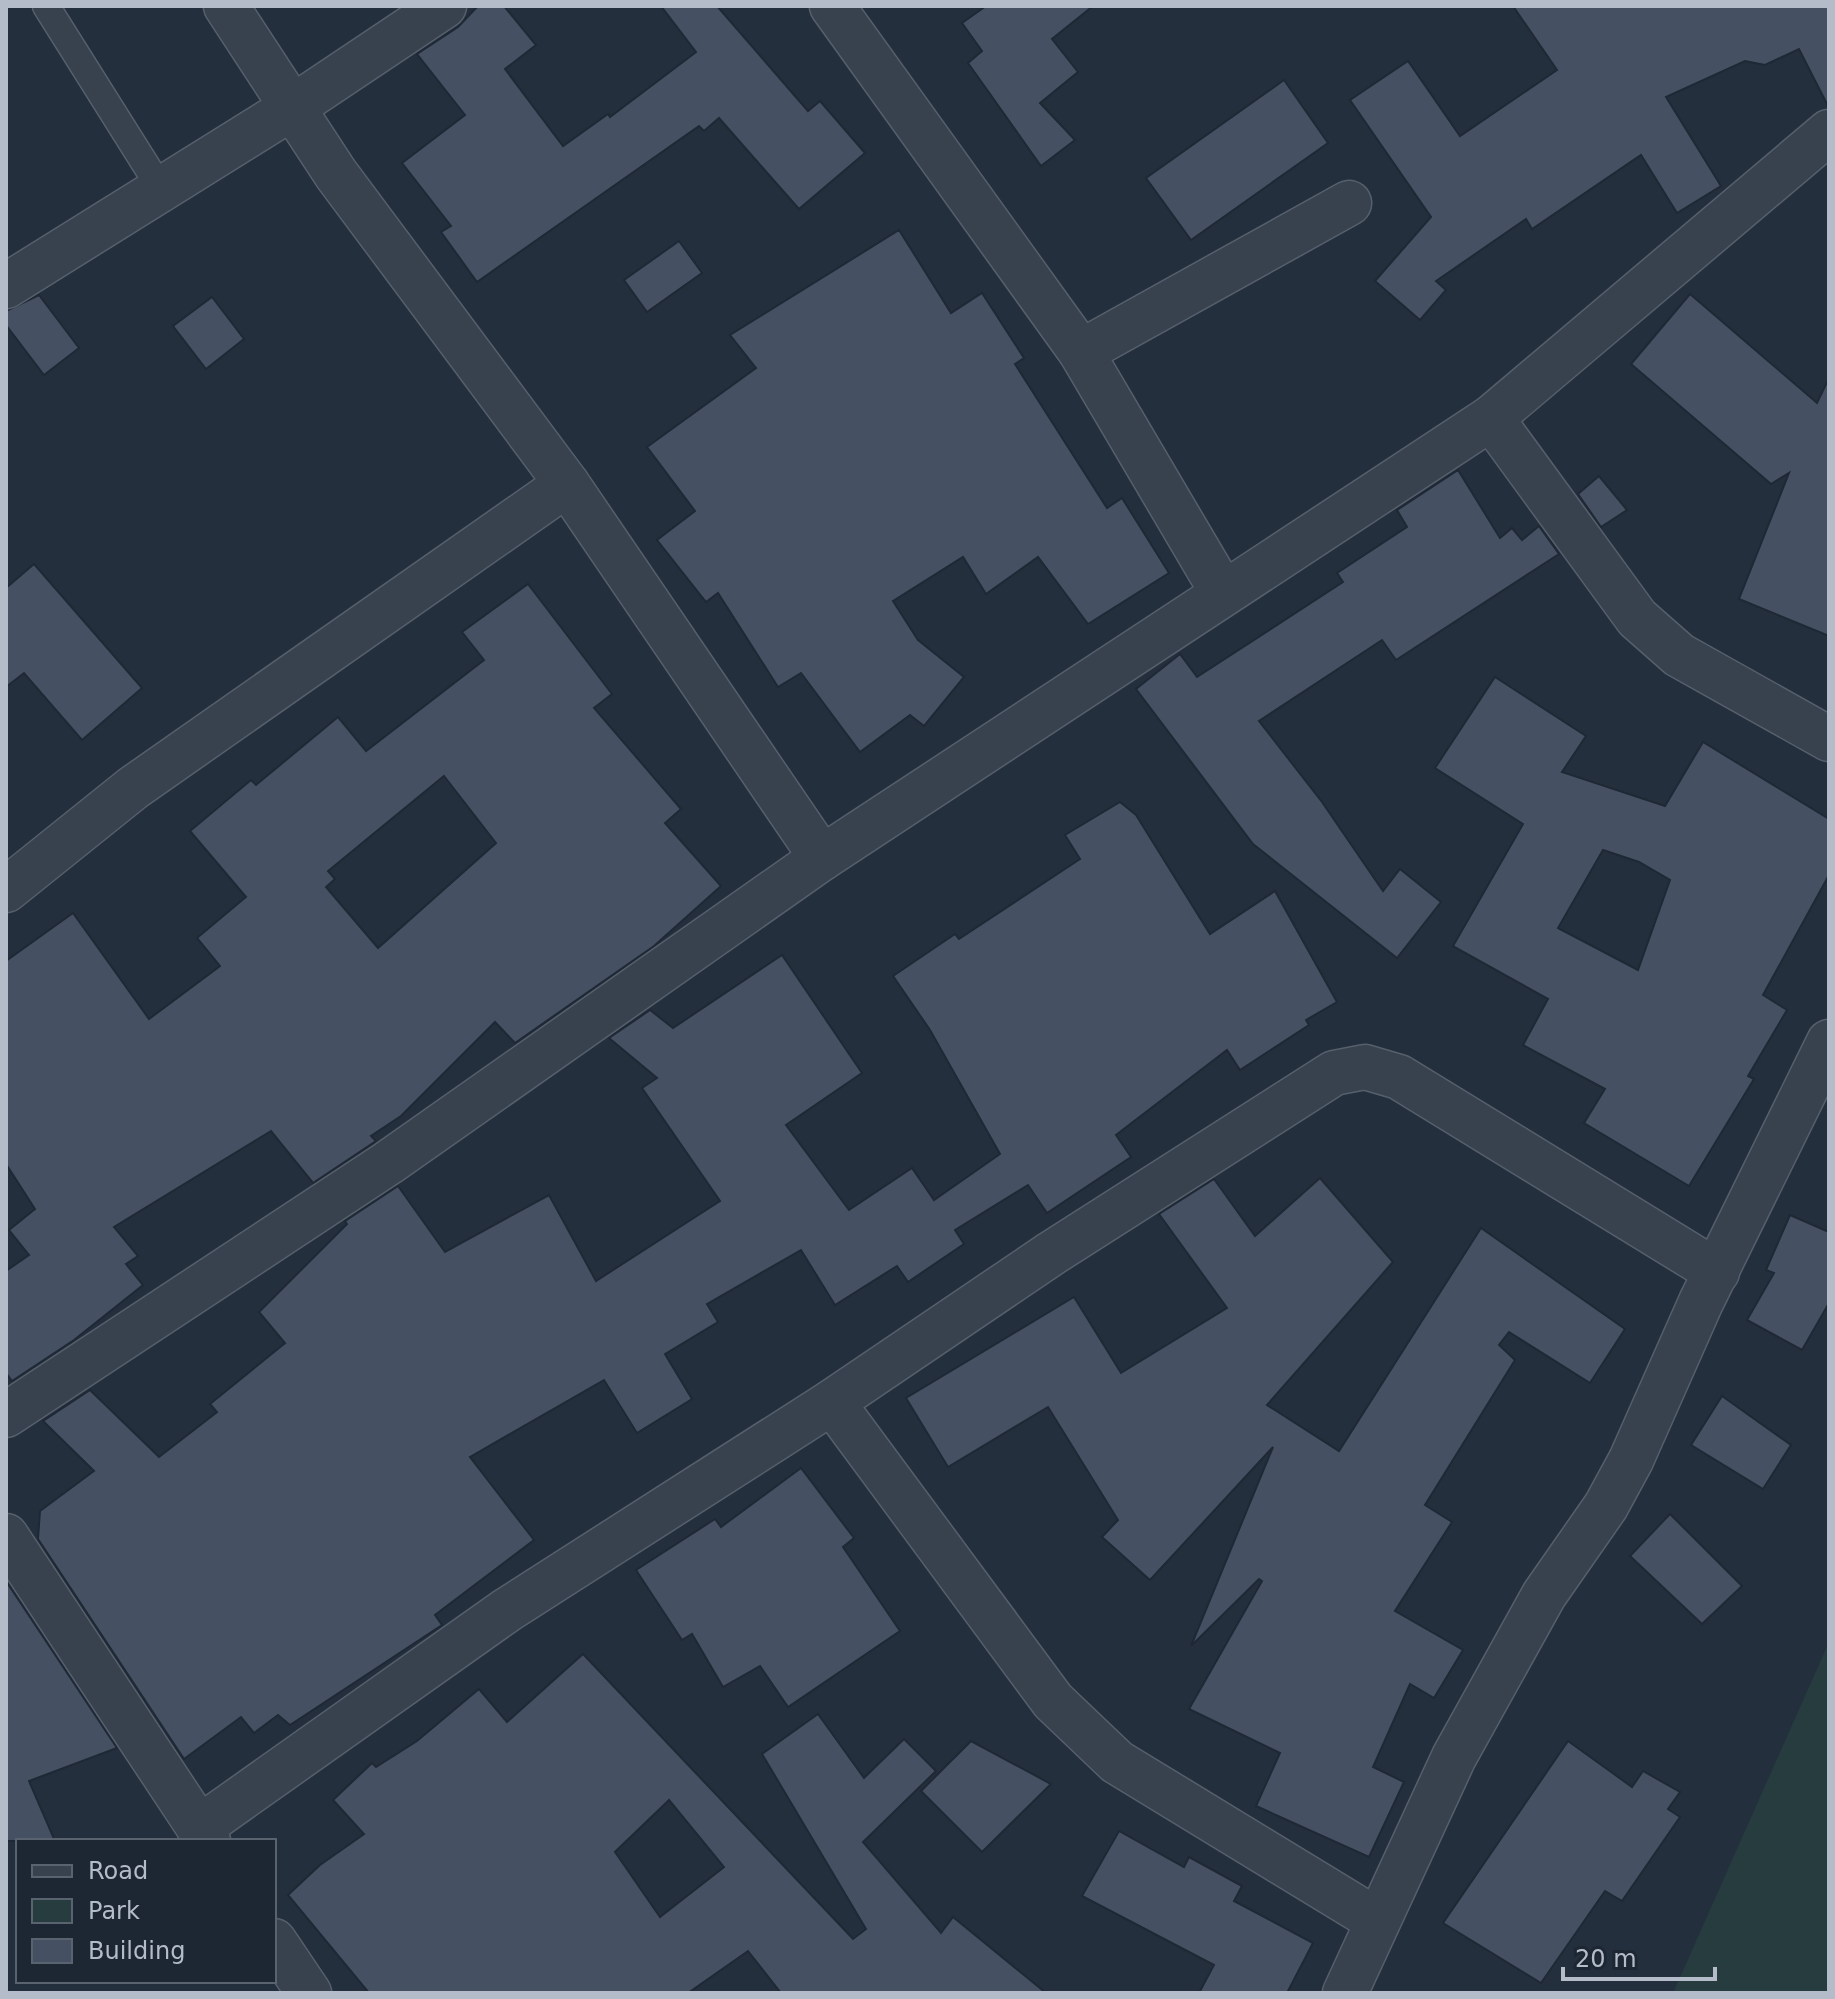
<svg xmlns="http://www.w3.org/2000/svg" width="1835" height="1999" font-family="'DejaVu Sans',sans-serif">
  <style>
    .green { fill: #263c3f }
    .building { fill: #455162; stroke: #1f2835; stroke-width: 2; fill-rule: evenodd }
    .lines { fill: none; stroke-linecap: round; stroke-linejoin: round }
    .lane-casing { stroke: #565f6c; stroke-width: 29 }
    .street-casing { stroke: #565f6c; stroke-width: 47 }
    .lane { stroke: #38414e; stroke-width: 26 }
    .street { stroke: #38414e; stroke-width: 44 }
  </style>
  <rect width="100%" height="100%" fill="#242f3e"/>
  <!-- green -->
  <polygon class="green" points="1829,1642 1829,1993 1673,1993"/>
  <!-- building -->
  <g class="building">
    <polygon points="478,6 504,6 536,45 505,69 563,146 608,114 610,117 696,52 661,6 717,6 808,111 820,101 865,153 799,209 719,118 704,131 699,126 477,282 441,232 451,226 402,163 465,115 417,54 458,27"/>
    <polygon points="986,6 1093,6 1052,39 1078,72 1040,103 1075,140 1041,166 968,63 982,51 962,23"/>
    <polygon points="1513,6 1829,6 1829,108 1799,49 1765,65 1745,61 1666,97 1721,186 1677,213 1641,155 1532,229 1526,219 1436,281 1446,290 1420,320 1375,281 1431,217 1350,100 1408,61 1460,136 1557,70"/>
    <polygon points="1284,80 1328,143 1191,240 1146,178"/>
    <polygon points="899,230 951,313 982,293 1024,358 1015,364 1107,508 1122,498 1169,573 1088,624 1038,557 986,594 963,557 893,601 918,640 964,677 924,726 910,715 860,752 801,673 778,687 718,593 706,602 657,540 695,511 647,447 756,368 730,335"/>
    <polygon points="679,241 702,273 647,312 624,280"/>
    <polygon points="1690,294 1817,403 1829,378 1829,636 1739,599 1789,473 1771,484 1631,364"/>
    <polygon points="39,295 79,348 44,375 6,325 6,311"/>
    <polygon points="212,297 244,339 206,369 173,326"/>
    <polygon points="1458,470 1500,538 1512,528 1522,540 1539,526 1559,554 1396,660 1382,640 1259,721 1322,802 1383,891 1400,869 1441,902 1397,958 1253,844 1136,689 1180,654 1197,677 1343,582 1337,573 1407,527 1397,510"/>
    <polygon points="1599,476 1627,510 1601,527 1578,494"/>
    <polygon points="34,564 142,688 82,740 24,673 6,687 6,588"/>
    <path d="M528 584 612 694 594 708 681 809 665 823 721 886 654 946 515 1043 495 1022 401 1116 371 1136 376 1141 313 1183 271 1131 114 1227 138 1256 126 1264 143 1285 74 1340 12 1381 6 1373V1271L29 1255 9 1230 35 1209 6 1164V961L73 913 149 1019 220 966 197 938 246 897 190 831 251 780 256 785 338 717 366 751 484 660 462 632ZM444 776 496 843 378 948 326 887 335 879 328 871Z"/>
    <path d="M1495 677 1586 736 1562 772 1665 806 1703 742 1829 819V875L1763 995 1787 1010 1748 1076 1754 1079 1689 1186 1584 1123 1605 1089 1523 1045 1548 999 1453 946 1523 824 1435 768ZM1603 850 1639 862 1670 880 1638 970 1558 928Z"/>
    <polygon points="1120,802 1136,815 1210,934 1275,891 1337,1002 1306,1020 1309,1025 1240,1070 1227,1050 1116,1135 1131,1157 1047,1213 1028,1185 955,1230 964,1244 908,1282 897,1266 835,1305 801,1250 707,1304 718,1322 665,1354 692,1399 637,1433 604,1380 470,1457 534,1540 435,1615 442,1625 290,1725 278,1715 254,1733 241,1717 184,1759 38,1539 40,1511 94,1471 43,1421 90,1390 159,1457 217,1412 210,1404 285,1343 259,1312 347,1224 345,1221 398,1186 445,1252 549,1195 596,1281 720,1201 642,1088 657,1078 609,1038 650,1010 673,1028 782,955 862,1073 786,1125 849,1210 912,1168 934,1200 1000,1154 930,1030 893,976 955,934 959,939 1080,859 1065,835"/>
    <polygon points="1320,1178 1393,1262 1267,1405 1339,1451 1481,1228 1625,1329 1590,1383 1509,1332 1499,1345 1515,1360 1425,1505 1452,1522 1395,1611 1463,1650 1434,1698 1410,1684 1373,1767 1404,1782 1369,1857 1256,1806 1280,1753 1189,1709 1262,1581 1259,1579 1191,1646 1273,1447 1150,1580 1102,1537 1118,1520 1048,1407 948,1467 906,1398 1074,1297 1121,1373 1227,1308 1159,1214 1214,1179 1255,1236"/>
    <polygon points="1790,1215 1829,1232 1829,1303 1802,1350 1747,1320 1774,1273 1766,1270"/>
    <polygon points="1722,1396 1791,1445 1763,1489 1691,1445"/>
    <polygon points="801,1468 854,1538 843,1547 900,1631 788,1707 760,1666 723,1687 692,1634 682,1640 636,1570 715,1519 721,1527"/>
    <polygon points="1670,1514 1742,1586 1702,1624 1630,1556"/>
    <polygon points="6,1581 117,1748 29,1781 55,1841 6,1841"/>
    <path d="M583 1654 853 1939 866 1929 762 1754 818 1714 864 1778 904 1739 936 1771 863 1842 941 1933 953 1917 1046 1993H781L748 1951 688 1993H369L288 1895 320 1865 364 1834 333 1800 372 1763 376 1767 417 1741 479 1689 507 1722ZM669 1800 724 1867 660 1917 615 1852Z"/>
    <polygon points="971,1741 1051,1784 982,1852 921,1791"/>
    <polygon points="1568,1741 1632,1787 1643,1771 1680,1792 1668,1809 1680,1817 1622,1901 1605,1891 1541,1983 1443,1923"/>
    <polygon points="1119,1831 1184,1867 1189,1857 1242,1886 1234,1901 1313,1943 1287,1993 1199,1993 1214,1965 1082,1896"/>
  </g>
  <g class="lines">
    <defs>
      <polyline id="lane" points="46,6 161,189"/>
      <g id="street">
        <polyline points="226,6 336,174 567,484 822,858"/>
        <polyline points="832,6 1081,352 1223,593"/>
        <polyline points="6,286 293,107 444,6"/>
        <polyline points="1081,352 1349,203"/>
        <polyline points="1491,418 1637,618 1679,655 1829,739"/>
        <polyline points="6,890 133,788 567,484"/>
        <polyline points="832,1402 1053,1701 1117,1762 1378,1921"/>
        <polyline points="6,1415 388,1163 822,858 1491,418 1829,132"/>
        <polyline points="6,1536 208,1841"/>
        <polyline points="199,1828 507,1610 832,1402 1052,1253 1334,1073 1365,1067 1399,1077 1717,1272"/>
        <polyline points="274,1941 309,1993"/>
        <polyline points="1345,1993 1454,1757 1544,1595 1606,1506 1631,1460 1701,1302 1829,1042"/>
      </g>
    </defs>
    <!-- lane casing -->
    <use href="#lane" class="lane-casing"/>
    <!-- street casing -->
    <use href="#street" class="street-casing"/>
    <!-- lane -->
    <use href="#lane" class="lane"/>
    <!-- street -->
    <use href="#street" class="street"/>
  </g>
  <!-- border -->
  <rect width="1835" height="1999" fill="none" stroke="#b4bcc9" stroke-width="16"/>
  <!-- legend -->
  <rect x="16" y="1839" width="260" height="144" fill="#1d2633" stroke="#59626f" stroke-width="2"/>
  <rect x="32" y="1865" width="40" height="12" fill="#38414e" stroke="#59626f" stroke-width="2"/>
  <text x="88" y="1879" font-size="24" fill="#b4bcc9">Road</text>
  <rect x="32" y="1899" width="40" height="24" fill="#263c3f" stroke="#59626f" stroke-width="2"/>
  <text x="88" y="1919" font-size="24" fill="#b4bcc9">Park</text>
  <rect x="32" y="1939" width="40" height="24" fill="#455162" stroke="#59626f" stroke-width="2"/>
  <text x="88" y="1959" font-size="24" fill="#b4bcc9">Building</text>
  <!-- scale -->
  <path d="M1563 1967v12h152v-12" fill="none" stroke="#b4bcc9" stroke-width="4"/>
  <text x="1575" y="1967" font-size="24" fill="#b4bcc9" stroke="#1d2633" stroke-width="6" paint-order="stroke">20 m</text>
</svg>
